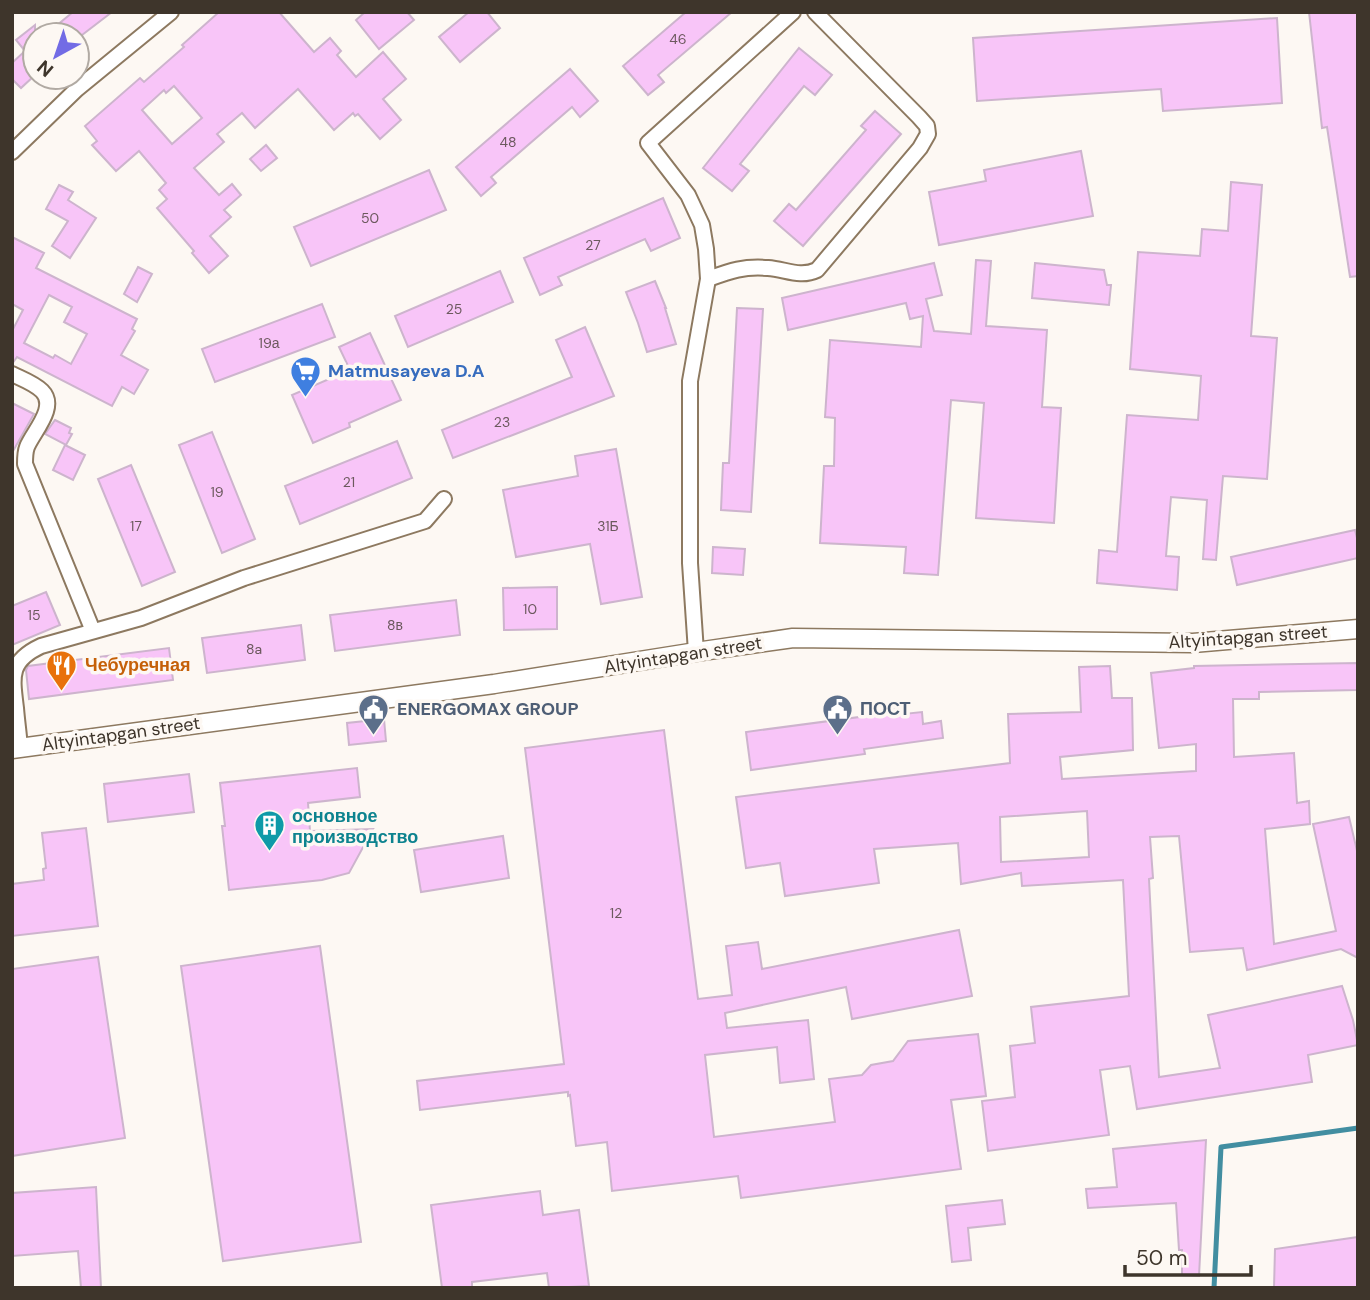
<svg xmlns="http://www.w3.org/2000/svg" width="1370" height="1300" font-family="'DM Sans',sans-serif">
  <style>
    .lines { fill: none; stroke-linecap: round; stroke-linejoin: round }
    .stream { stroke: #428ea1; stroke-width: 5 }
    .building { fill: #f8c5f8; stroke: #cdb4cd; stroke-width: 2; fill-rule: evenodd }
    .minor-casing { stroke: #8d7960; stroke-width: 18 }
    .tertiary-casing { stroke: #8d7960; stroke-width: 21 }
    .minor { stroke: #fff; stroke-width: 14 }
    .tertiary { stroke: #fff; stroke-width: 18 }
    .labels { text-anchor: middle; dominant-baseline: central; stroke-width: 7; stroke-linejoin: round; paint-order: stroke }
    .number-label { font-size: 14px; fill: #6c595e }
    .shop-label { font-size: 18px; font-weight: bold; fill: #366cbe; stroke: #fdf8f3; text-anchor: start }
    .street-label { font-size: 18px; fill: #3e352b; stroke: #fdf8f3 }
    .food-label { font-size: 18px; font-weight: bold; fill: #c56008; stroke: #fdf8f3; text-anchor: start }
    .service-label { font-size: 18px; font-weight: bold; fill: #4e5e75; stroke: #fdf8f3; text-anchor: start }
    .culture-label { font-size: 18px; font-weight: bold; fill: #0d838f; stroke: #fdf8f3; text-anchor: start }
  </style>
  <rect width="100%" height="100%" fill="#fdf8f3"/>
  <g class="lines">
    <!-- stream -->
    <polyline class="stream" points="1214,1288 1221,1147 1358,1128"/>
  </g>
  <!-- building -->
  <g class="building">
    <polygon points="73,12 112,12 82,35 45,35"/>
    <path d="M219 12H279L314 52 330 38 341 51 337 55 356 77 383 52 406 79 383 99 401 120 380 139 358 114 355 116 353 113 334 130 298 89 255 128 242 113 217 134 224 142 194 168 219 195 232 184 241 195 224 210 231 217 210 236 228 256 209 273 192 253 194 251 157 208 167 199 159 190 166 183 139 151 116 171 92 145 97 141 85 126 140 78 144 82 184 47 182 45ZM174 86 202 118 172 144 142 110 164 90 166 93Z"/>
    <polygon points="365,12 407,12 414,20 379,49 356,20"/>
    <polygon points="469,12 487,12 500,28 460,62 439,37"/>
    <polygon points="686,12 732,12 658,75 664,82 648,95 623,66"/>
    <polygon points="1309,12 1358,12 1358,276 1350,277 1327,127 1322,128"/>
    <polygon points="1277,18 1282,103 1163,111 1161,89 977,101 973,38"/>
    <polygon points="35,25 35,75 21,88 12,79 12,63 25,51 16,40"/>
    <polygon points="799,48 832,75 815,95 804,86 740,164 749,171 732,191 703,168"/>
    <polygon points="570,69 598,101 580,117 572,107 491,177 496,183 481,196 456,167"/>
    <polygon points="875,111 901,134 803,246 774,221 789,204 796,210 866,130 861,126"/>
    <polygon points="266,145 277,158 261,171 250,159"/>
    <polygon points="1081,151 1093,216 939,245 929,192 986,181 984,170"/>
    <polygon points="429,170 446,210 311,266 294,227"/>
    <polygon points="1231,182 1262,185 1251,336 1277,338 1267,479 1223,476 1216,560 1203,559 1207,500 1171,497 1166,556 1179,557 1177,590 1097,583 1099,550 1117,552 1127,415 1198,420 1201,376 1130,369 1138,252 1200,256 1202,229 1228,231"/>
    <polygon points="59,185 73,192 68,200 96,218 70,258 52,246 68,221 46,209"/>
    <polygon points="663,198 680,238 651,251 645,239 558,277 562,285 540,295 524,258"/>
    <path d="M12 237 44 253 36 268 137 319 132 329 135 331 121 355 148 370 134 394 122 387 112 406 17 357 12 364V331L23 310 12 304ZM49 295 72 307 64 322 87 334 71 364 55 355 53 358 24 343Z"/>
    <polygon points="976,260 991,261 986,326 1047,330 1042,407 1061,408 1054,523 976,518 984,403 951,400 938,575 904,573 906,547 820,543 824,466 834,466 835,418 825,417 830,340 921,347 923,316 910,319 906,303 788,330 782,298 934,263 942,295 926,299 934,331 971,334"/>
    <polygon points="1035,263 1104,270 1107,285 1111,285 1109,305 1032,298"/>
    <polygon points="138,267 152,274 137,302 124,294"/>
    <polygon points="500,271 513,302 408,347 395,316"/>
    <polygon points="655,281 666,308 665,308 676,344 647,352 638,323 626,292"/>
    <polygon points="322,304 335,337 215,382 202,349"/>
    <polygon points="737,308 763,309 751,512 721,510 723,463 729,463"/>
    <polygon points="585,327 614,396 453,458 442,430 572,377 556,340"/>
    <polygon points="370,333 401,400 349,423 350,427 313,443 292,395 350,370 339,347"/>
    <polygon points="12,403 34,414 12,453"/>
    <polygon points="55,420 71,428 69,433 72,434 66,445 45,434"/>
    <polygon points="212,432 255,539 222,553 179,445"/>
    <polygon points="397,441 412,478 300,524 285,486"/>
    <polygon points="65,445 85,455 73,480 53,470"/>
    <polygon points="616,449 642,597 601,604 590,544 516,557 503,490 578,476 575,456"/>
    <polygon points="131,465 175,572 142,586 98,479"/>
    <polygon points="1355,530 1358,542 1358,558 1237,585 1231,557"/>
    <polygon points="713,547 745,549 743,575 712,573"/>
    <polygon points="557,587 557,629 504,630 503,588"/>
    <polygon points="46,592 60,625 12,645 12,606"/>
    <polygon points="456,600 460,635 335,651 330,615"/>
    <polygon points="301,625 305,660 207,673 202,638"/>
    <polygon points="169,648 173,680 29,699 26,670 28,666"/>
    <path d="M1358 663V690L1259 692V699H1233L1234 757 1294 753 1297 803 1309 801 1310 824 1265 829 1274 944 1336 931 1313 824 1349 817 1358 855V958L1341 949 1247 970 1243 948 1190 952 1179 836 1150 837 1153 878 1149 879 1159 1077 1220 1068 1208 1015 1342 986 1353 1020 1358 1045 1308 1055 1312 1082 1137 1109 1130 1066 1100 1070 1109 1135 988 1151 982 1101 1015 1097 1010 1046 1035 1043 1031 1007 1129 996 1123 880 1022 886 1021 873 961 884 958 843 874 849 879 883 785 896 780 863 746 868 736 797 1010 763 1008 714 1081 712 1079 667 1110 666 1112 698H1132L1133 750 1060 757 1062 779 1196 771V744L1159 748 1151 673 1194 668V666ZM1087 811 1089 857 1001 862 1000 817Z"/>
    <polygon points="904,708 904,714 922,712 923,724 941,721 943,738 864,749 865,754 751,770 746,732 874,715 874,712"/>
    <polygon points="384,719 386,741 349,745 347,723"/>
    <polygon points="664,730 698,999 732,995 726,946 758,942 762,969 959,930 972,996 852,1019 846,987 725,1013 727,1028 808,1020 814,1079 780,1083 777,1047 705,1055 714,1137 835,1122 829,1079 862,1075 871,1065 893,1061 908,1041 978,1034 986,1096 951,1100 961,1169 741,1198 738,1176 612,1191 607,1142 576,1146 570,1095 568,1096 568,1092 420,1110 417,1081 564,1064 525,748"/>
    <polygon points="357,768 360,797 308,803 310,831 373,829 349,873 322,880 229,890 222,826 225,826 220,783"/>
    <polygon points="189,774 194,812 108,822 104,784"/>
    <polygon points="86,828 98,926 12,936 12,884 44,880 43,869 46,868 42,833"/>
    <polygon points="503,836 509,878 421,892 414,850"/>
    <polygon points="320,946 361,1242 223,1261 181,966"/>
    <polygon points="98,957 125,1138 12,1156 12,969"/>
    <polygon points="1206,1140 1199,1276 1182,1275 1182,1250 1179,1250 1176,1203 1088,1208 1086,1189 1117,1187 1113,1149"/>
    <polygon points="96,1187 101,1288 81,1288 78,1251 12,1256 12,1193"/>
    <polygon points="540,1191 543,1215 579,1210 589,1286 549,1288 547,1273 472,1282 472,1288 442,1288 431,1205"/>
    <polygon points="1002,1200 1005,1224 968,1228 971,1260 952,1262 946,1206"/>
    <polygon points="1358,1237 1358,1288 1274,1288 1275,1249"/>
  </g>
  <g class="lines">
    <defs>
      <g id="minor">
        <polyline points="12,152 77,89 171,12"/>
        <path d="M708 279C730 271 743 266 768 268 785 269 800 278 817 270L920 148 928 134 927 126 919 117 815 12"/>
        <path d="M12 374C22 379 34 383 42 391 58 407 33 432 27 447 25 452 25 459 25 464L93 631"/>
        <polyline points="696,652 690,563 690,381 708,279 706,249 702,225 688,195 648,143 793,12"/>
        <path d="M20 748C19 734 17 721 16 708 12 676 9 661 41 646L141 618 244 578 425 521 444 499"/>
      </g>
      <polyline id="tertiary" points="12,749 494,684 696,652 793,638 1193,643 1358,629"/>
    </defs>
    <!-- minor casing -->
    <use href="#minor" class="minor-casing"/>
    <!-- tertiary casing -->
    <use href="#tertiary" class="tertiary-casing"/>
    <!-- minor -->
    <use href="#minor" class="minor"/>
    <!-- tertiary -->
    <use href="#tertiary" class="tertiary"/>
  </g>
  <!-- icons -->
  <defs>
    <symbol id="supermarket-pin" viewBox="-11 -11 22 30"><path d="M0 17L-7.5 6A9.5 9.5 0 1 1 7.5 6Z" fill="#3f7fe0" stroke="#fdf8f3"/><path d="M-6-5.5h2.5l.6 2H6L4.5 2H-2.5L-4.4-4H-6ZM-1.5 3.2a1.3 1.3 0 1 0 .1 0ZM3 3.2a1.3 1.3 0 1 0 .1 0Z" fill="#fff"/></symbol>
    <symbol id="restaurant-pin" viewBox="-11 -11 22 30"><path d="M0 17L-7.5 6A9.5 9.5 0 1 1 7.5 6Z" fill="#e8710a" stroke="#fdf8f3"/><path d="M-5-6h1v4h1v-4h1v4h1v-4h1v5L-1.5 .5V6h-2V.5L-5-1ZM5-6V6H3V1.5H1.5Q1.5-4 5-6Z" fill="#fff"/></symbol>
    <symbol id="civic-pin" viewBox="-11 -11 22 30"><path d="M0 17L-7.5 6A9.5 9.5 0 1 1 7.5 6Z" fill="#5c6f8a" stroke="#fdf8f3"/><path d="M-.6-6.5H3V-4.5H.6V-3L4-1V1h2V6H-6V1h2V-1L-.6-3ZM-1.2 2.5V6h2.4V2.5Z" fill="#fff"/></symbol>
    <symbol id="building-pin" viewBox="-11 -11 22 30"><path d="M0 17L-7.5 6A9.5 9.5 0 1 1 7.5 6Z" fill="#0f9aa8" stroke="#fdf8f3"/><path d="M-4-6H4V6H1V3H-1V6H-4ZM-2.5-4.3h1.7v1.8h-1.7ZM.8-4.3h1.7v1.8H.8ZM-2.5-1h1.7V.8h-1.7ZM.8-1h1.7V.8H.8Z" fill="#fff"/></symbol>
  </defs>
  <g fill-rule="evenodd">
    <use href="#supermarket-pin" x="288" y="354" width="35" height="47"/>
    <use href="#restaurant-pin" x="44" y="648" width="35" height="47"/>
    <use href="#civic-pin" x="356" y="692" width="35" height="47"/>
    <use href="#civic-pin" x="820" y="692" width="35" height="47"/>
    <use href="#building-pin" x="252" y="808" width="35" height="47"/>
  </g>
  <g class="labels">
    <!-- number labels -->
    <g class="number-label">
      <text x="678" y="39">46</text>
      <text x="508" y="142">48</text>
      <text x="370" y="218">50</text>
      <text x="593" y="245">27</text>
      <text x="454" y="309">25</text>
      <text x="269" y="343">19а</text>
      <text x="502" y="422">23</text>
      <text x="349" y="482">21</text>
      <text x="217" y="492">19</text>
      <text x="136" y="526">17</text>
      <text x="608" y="526">31Б</text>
      <text x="530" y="609">10</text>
      <text x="34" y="615">15</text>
      <text x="395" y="625">8в</text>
      <text x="254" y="649">8a</text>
      <text x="616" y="913">12</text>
    </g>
    <!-- shop labels -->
    <g class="shop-label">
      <text x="328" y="371">Matmusayeva D.A</text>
    </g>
    <!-- street labels -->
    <g class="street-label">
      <text transform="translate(1248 637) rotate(-4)">Altyintapgan street</text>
      <text transform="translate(683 655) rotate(-9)">Altyintapgan street</text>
      <text transform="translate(121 734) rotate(-8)">Altyintapgan street</text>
    </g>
    <!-- food labels -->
    <g class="food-label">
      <text x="85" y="665">Чебуречная</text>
    </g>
    <!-- service labels -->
    <g class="service-label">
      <text x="397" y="709">ENERGOMAX GROUP</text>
      <text x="860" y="709">ПОСТ</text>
    </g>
    <!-- culture labels -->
    <g class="culture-label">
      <text x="292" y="816">основное<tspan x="292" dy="21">производство</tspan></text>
    </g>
  </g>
  <!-- border -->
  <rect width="1370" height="1300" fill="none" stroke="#3e352b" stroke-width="28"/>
  <!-- north arrow -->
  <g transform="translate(56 56) rotate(220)"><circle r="33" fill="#fdf8f3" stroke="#b1aaa3" stroke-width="2"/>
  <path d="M0-5L12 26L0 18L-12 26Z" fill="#726be5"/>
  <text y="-10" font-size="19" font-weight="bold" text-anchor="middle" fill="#3e352b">N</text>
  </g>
  <!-- scale -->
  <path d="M1125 1265v10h126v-10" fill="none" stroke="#3e352b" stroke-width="3.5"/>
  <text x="1136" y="1265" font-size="21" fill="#3e352b" stroke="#fdf8f3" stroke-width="5" paint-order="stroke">50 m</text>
</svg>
